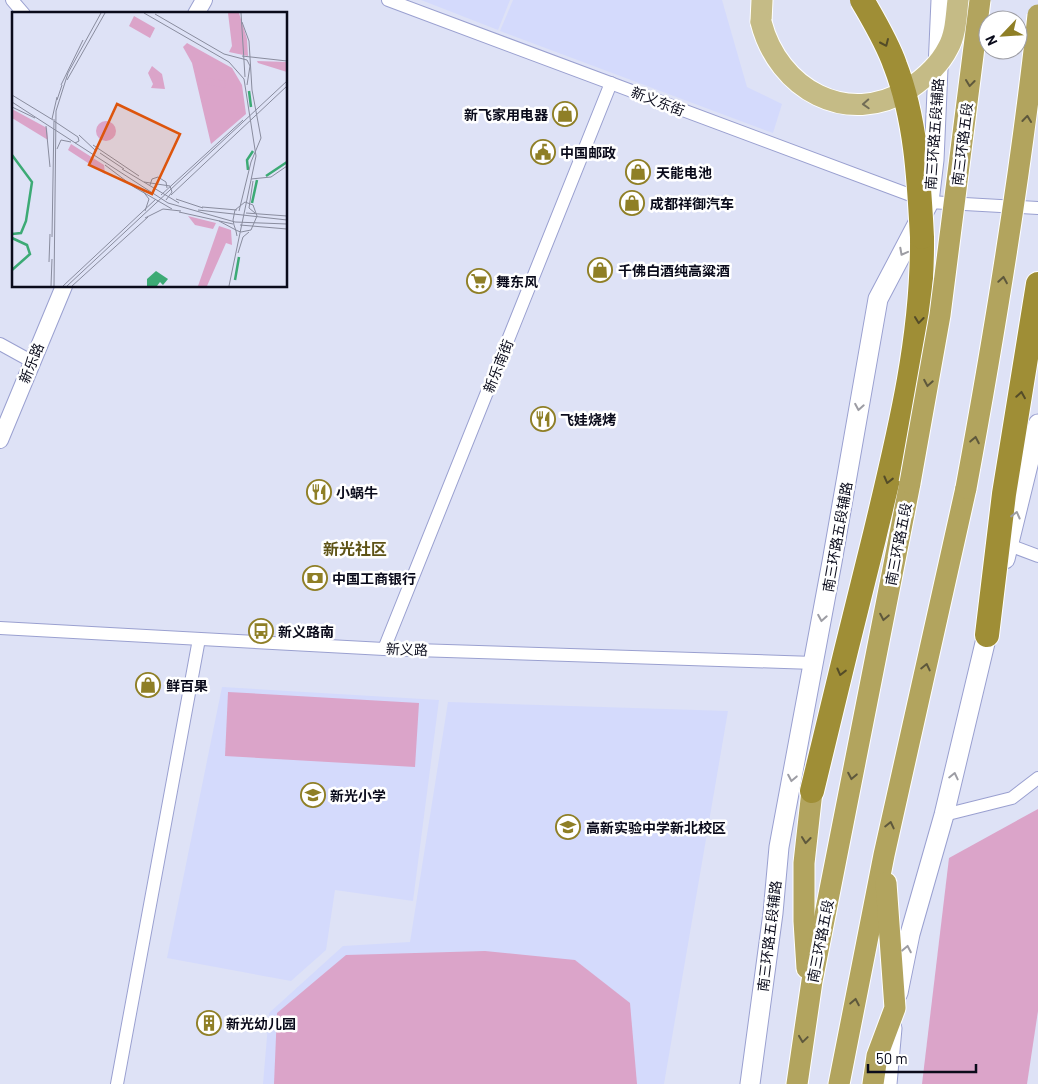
<svg xmlns="http://www.w3.org/2000/svg" width="1038" height="1084" font-family="Barlow,'Noto Sans SC',sans-serif">
  <style>
    .built { fill: #d4dafc }
    .park { fill: #dba4c9 }
    .lines { fill: none; stroke-linecap: round; stroke-linejoin: round }
    .minor-casing { stroke: #9aa0d0; stroke-width: 14 }
    .tertiary-casing { stroke: #9aa0d0; stroke-width: 18 }
    .secondary-casing { stroke: #9aa0d0; stroke-width: 21 }
    .primary-casing { stroke: #fff; stroke-width: 23 }
    .trunk-casing { stroke: #fff; stroke-width: 23 }
    .motorway-casing { stroke: #fff; stroke-width: 26 }
    .minor { stroke: #fff; stroke-width: 12 }
    .tertiary { stroke: #fff; stroke-width: 16 }
    .secondary { stroke: #fff; stroke-width: 19 }
    .primary { stroke: #c5bb86; stroke-width: 21 }
    .trunk { stroke: #b2a45e; stroke-width: 21 }
    .motorway { stroke: #9f8e36; stroke-width: 24 }
    .primary-bridge-casing { stroke: #fff; stroke-width: 23; stroke-linecap: butt }
    .trunk-bridge-casing { stroke: #fff; stroke-width: 23; stroke-linecap: butt }
    .motorway-bridge-casing { stroke: #fff; stroke-width: 26; stroke-linecap: butt }
    .primary-bridge { stroke: #c5bb86; stroke-width: 21 }
    .trunk-bridge { stroke: #b2a45e; stroke-width: 21 }
    .motorway-bridge { stroke: #9f8e36; stroke-width: 24 }
    .oneway { stroke: #544c28 }
    .oneway2 { stroke: #5e583c }
    .oneway3 { stroke: #716c56 }
    .oneway4 { stroke: #9d9da4 }
    .labels { text-anchor: middle; dominant-baseline: central; stroke-width: 5; stroke-linejoin: round; paint-order: stroke }
    .street-label { font-size: 14px; fill: #0a0b1b; stroke: #fff }
    .poi-label { font-size: 14px; font-weight: bold; fill: #0a0b1b; stroke: #fff; text-anchor: start }
    .quarter-label { font-size: 16px; font-weight: bold; fill: #5e5316; stroke: #fff }
    .inset-river { fill: none; stroke: #3caa75; stroke-width: 2.5 }
    .inset-road { fill: none; stroke: #898c9e; stroke-width: 1 }
    .view { fill: #dd550d; fill-opacity: 0.15; stroke: #dd550d; stroke-width: 2.5 }
    .inset-edge { fill: none; stroke: #0a0b1b; stroke-width: 2.5 }
  </style>
  <rect width="100%" height="100%" fill="#dee2f6"/>
  <!-- built -->
  <g class="built">
    <polygon points="421,0 510,0 498,30"/>
    <polygon points="513,0 722,0 747,87 782,104 773,133 500,31"/>
    <polygon points="222,687 439,700 413,901 335,890 326,950 291,981 167,958"/>
    <polygon points="448,702 728,711 664,1084 263,1084 269,1013 343,946 410,942"/>
  </g>
  <!-- park -->
  <g class="park">
    <polygon points="228,692 419,703 415,767 225,756"/>
    <polygon points="1038,809 1038,1011 1027,1084 922,1084 949,858"/>
    <polygon points="485,951 575,960 630,1003 637,1084 274,1084 277,1013 346,955"/>
  </g>
  <g class="lines">
    <defs>
      <g id="minor">
        <polyline points="12,0 24,14"/>
        <polyline points="388,0 929,202 1038,208"/>
        <polyline points="0,344 31,361"/>
        <polyline points="1009,545 1038,556"/>
        <polyline points="0,628 384,649 814,663"/>
        <polyline points="384,649 611,83"/>
        <polyline points="944,815 1012,798 1038,778"/>
        <polyline points="117,1084 199,639"/>
      </g>
      <g id="tertiary">
        <polyline points="196,14 204,0"/>
        <polyline points="0,440 64,286"/>
      </g>
      <g id="secondary">
        <polyline points="1005,559 1038,424"/>
        <polyline points="898,993 910,934 944,815 990,622"/>
        <polyline points="750,1084 773,913 779,847 832,562 878,299 929,202 934,160 941,0"/>
        <polyline points="887,1084 892,1028"/>
      </g>
      <polyline id="primary" points="761,22 762,0"/>
      <g id="trunk">
        <polyline points="807,968 804,921 804,863 812,791"/>
        <polyline points="797,1084 812,981 910,483"/>
        <polyline points="839,1084 884,855 966,488"/>
        <polyline points="873,1084 877,1056 895,1008 886,883"/>
      </g>
      <g id="motorway">
        <polyline points="987,635 1004,494 1038,284"/>
        <path d="M812 791C832 707 853 622 874 538 898 438 923 340 922 237"/>
      </g>
    </defs>
    <!-- minor casing -->
    <use href="#minor" class="minor-casing"/>
    <!-- tertiary casing -->
    <use href="#tertiary" class="tertiary-casing"/>
    <!-- secondary casing -->
    <use href="#secondary" class="secondary-casing"/>
    <!-- primary casing -->
    <use href="#primary" class="primary-casing"/>
    <!-- trunk casing -->
    <use href="#trunk" class="trunk-casing"/>
    <!-- motorway casing -->
    <use href="#motorway" class="motorway-casing"/>
    <!-- minor -->
    <use href="#minor" class="minor"/>
    <!-- tertiary -->
    <use href="#tertiary" class="tertiary"/>
    <!-- secondary -->
    <use href="#secondary" class="secondary"/>
    <!-- primary -->
    <use href="#primary" class="primary"/>
    <!-- trunk -->
    <use href="#trunk" class="trunk"/>
    <!-- motorway -->
    <use href="#motorway" class="motorway"/>
    <defs>
      <path id="primary-bridge" d="M761 22C778 89 847 128 909 89 925 78 939 66 948 48 956 34 956 16 958 0"/>
      <g id="trunk-bridge">
        <polyline points="910,483 940,315 980,0"/>
        <path d="M966 488C995 331 1021 174 1038 15"/>
      </g>
      <path id="motorway-bridge" d="M862 0C874 21 887 42 895 65 916 119 919 180 922 237"/>
    </defs>
    <!-- primary-bridge casing -->
    <use href="#primary-bridge" class="primary-bridge-casing"/>
    <!-- trunk-bridge casing -->
    <use href="#trunk-bridge" class="trunk-bridge-casing"/>
    <!-- motorway-bridge casing -->
    <use href="#motorway-bridge" class="motorway-bridge-casing"/>
    <!-- primary-bridge -->
    <use href="#primary-bridge" class="primary-bridge"/>
    <!-- trunk-bridge -->
    <use href="#trunk-bridge" class="trunk-bridge"/>
    <!-- motorway-bridge -->
    <use href="#motorway-bridge" class="motorway-bridge"/>
  </g>
  <!-- one-way arrows -->
  <defs><path id="oneway-chevron" d="M-2-3.5L2.5 0L-2 3.5" fill="none" stroke-width="1.6" stroke-linecap="round" stroke-linejoin="round" transform="scale(1.25)"/></defs>
  <g class="oneway">
    <use href="#oneway-chevron" transform="translate(885 43) rotate(66)"/>
    <use href="#oneway-chevron" transform="translate(919 320) rotate(97)"/>
    <use href="#oneway-chevron" transform="translate(1021 395) rotate(-81)"/>
    <use href="#oneway-chevron" transform="translate(888 480) rotate(104)"/>
    <use href="#oneway-chevron" transform="translate(841 672) rotate(104)"/>
  </g>
  <g class="oneway2">
    <use href="#oneway-chevron" transform="translate(970 83) rotate(97)"/>
    <use href="#oneway-chevron" transform="translate(1027 119) rotate(-84)"/>
    <use href="#oneway-chevron" transform="translate(1003 280) rotate(-81)"/>
    <use href="#oneway-chevron" transform="translate(928 383) rotate(100)"/>
    <use href="#oneway-chevron" transform="translate(975 440) rotate(-79)"/>
    <use href="#oneway-chevron" transform="translate(884 617) rotate(101)"/>
    <use href="#oneway-chevron" transform="translate(926 667) rotate(-77)"/>
    <use href="#oneway-chevron" transform="translate(852 776) rotate(101)"/>
    <use href="#oneway-chevron" transform="translate(890 825) rotate(-77)"/>
    <use href="#oneway-chevron" transform="translate(806 840) rotate(96)"/>
    <use href="#oneway-chevron" transform="translate(855 1002) rotate(-79)"/>
    <use href="#oneway-chevron" transform="translate(803 1039) rotate(98)"/>
  </g>
  <use class="oneway3" href="#oneway-chevron" transform="translate(866 104) rotate(177)"/>
  <g class="oneway4">
    <use href="#oneway-chevron" transform="translate(903 252) rotate(118)"/>
    <use href="#oneway-chevron" transform="translate(859 407) rotate(100)"/>
    <use href="#oneway-chevron" transform="translate(1016 515) rotate(-76)"/>
    <use href="#oneway-chevron" transform="translate(822 618) rotate(100)"/>
    <use href="#oneway-chevron" transform="translate(954 776) rotate(-77)"/>
    <use href="#oneway-chevron" transform="translate(792 778) rotate(101)"/>
    <use href="#oneway-chevron" transform="translate(907 949) rotate(-79)"/>
  </g>
  <!-- icons -->
  <defs>
    <symbol id="shop-ring" viewBox="-11 -11 22 22"><circle r="9.5" fill="#fff" stroke="#8f7f26" stroke-width="1.5"/><path d="M-5-2.5h2.3a2.7 3.5 0 0 1 5.4 0H5L5.5 6h-11ZM-1.5-2.5h3a1.5 2.3 0 0 0-3 0Z" fill="#8f7f26"/></symbol>
    <symbol id="civic-ring" viewBox="-11 -11 22 22"><circle r="9.5" fill="#fff" stroke="#8f7f26" stroke-width="1.5"/><path d="M-.6-6.5H3V-4.5H.6V-3L4-1V1h2V6H-6V1h2V-1L-.6-3ZM-1.2 2.5V6h2.4V2.5Z" fill="#8f7f26"/></symbol>
    <symbol id="supermarket-ring" viewBox="-11 -11 22 22"><circle r="9.5" fill="#fff" stroke="#8f7f26" stroke-width="1.5"/><path d="M-6-5.5h2.5l.6 2H6L4.5 2H-2.5L-4.4-4H-6ZM-1.5 3.2a1.3 1.3 0 1 0 .1 0ZM3 3.2a1.3 1.3 0 1 0 .1 0Z" fill="#8f7f26"/></symbol>
    <symbol id="restaurant-ring" viewBox="-11 -11 22 22"><circle r="9.5" fill="#fff" stroke="#8f7f26" stroke-width="1.5"/><path d="M-5-6h1v4h1v-4h1v4h1v-4h1v5L-1.5 .5V6h-2V.5L-5-1ZM5-6V6H3V1.5H1.5Q1.5-4 5-6Z" fill="#8f7f26"/></symbol>
    <symbol id="bank-ring" viewBox="-11 -11 22 22"><circle r="9.5" fill="#fff" stroke="#8f7f26" stroke-width="1.5"/><path d="M-6-4H6V4H-6ZM0-2.3a2.3 2.3 0 1 0 0 4.6a2.3 2.3 0 1 0 0-4.6Z" fill="#8f7f26"/></symbol>
    <symbol id="bus-ring" viewBox="-11 -11 22 22"><circle r="9.5" fill="#fff" stroke="#8f7f26" stroke-width="1.5"/><path d="M-5-6H5V4H4V6H2V4H-2V6H-4V4H-5ZM-3.5-4V0h7V-4ZM-3.5 1.2v1.5H-2V1.2ZM2 1.2v1.5H3.5V1.2Z" fill="#8f7f26"/></symbol>
    <symbol id="school-ring" viewBox="-11 -11 22 22"><circle r="9.5" fill="#fff" stroke="#8f7f26" stroke-width="1.5"/><path d="M0-5L7-2L0 1L-7-2ZM-4 1L0 2.5L4 1V4Q0 6-4 4Z" fill="#8f7f26"/></symbol>
    <symbol id="building-ring" viewBox="-11 -11 22 22"><circle r="9.5" fill="#fff" stroke="#8f7f26" stroke-width="1.5"/><path d="M-4-6H4V6H1V3H-1V6H-4ZM-2.5-4.3h1.7v1.8h-1.7ZM.8-4.3h1.7v1.8H.8ZM-2.5-1h1.7V.8h-1.7ZM.8-1h1.7V.8H.8Z" fill="#8f7f26"/></symbol>
  </defs>
  <g fill-rule="evenodd">
    <use href="#shop-ring" x="551" y="100" width="28" height="28"/>
    <use href="#civic-ring" x="529" y="138" width="28" height="28"/>
    <use href="#shop-ring" x="624" y="158" width="28" height="28"/>
    <use href="#shop-ring" x="618" y="189" width="28" height="28"/>
    <use href="#shop-ring" x="586" y="256" width="28" height="28"/>
    <use href="#supermarket-ring" x="465" y="267" width="28" height="28"/>
    <use href="#restaurant-ring" x="529" y="405" width="28" height="28"/>
    <use href="#restaurant-ring" x="305" y="478" width="28" height="28"/>
    <use href="#bank-ring" x="301" y="564" width="28" height="28"/>
    <use href="#bus-ring" x="247" y="617" width="28" height="28"/>
    <use href="#shop-ring" x="134" y="671" width="28" height="28"/>
    <use href="#school-ring" x="299" y="781" width="28" height="28"/>
    <use href="#school-ring" x="554" y="813" width="28" height="28"/>
    <use href="#building-ring" x="195" y="1009" width="28" height="28"/>
  </g>
  <g class="labels">
    <!-- street labels -->
    <g class="street-label">
      <text transform="translate(658 101) rotate(21)">新义东街</text>
      <text transform="translate(934 134) rotate(-86)">南三环路五段辅路</text>
      <text transform="translate(962 144) rotate(-83)">南三环路五段</text>
      <text transform="translate(31 363) rotate(-68)">新乐路</text>
      <text transform="translate(498 366) rotate(-68)">新乐南街</text>
      <text transform="translate(837 537) rotate(-80)">南三环路五段辅路</text>
      <text transform="translate(898 544) rotate(-79)">南三环路五段</text>
      <text transform="translate(407 649) rotate(2)">新义路</text>
      <text transform="translate(769 936) rotate(-83)">南三环路五段辅路</text>
      <text transform="translate(820 941) rotate(-79)">南三环路五段</text>
    </g>
    <!-- poi labels -->
    <g class="poi-label">
      <text x="548" y="114" text-anchor="end">新飞家用电器</text>
      <text x="560" y="152">中国邮政</text>
      <text x="656" y="172">天能电池</text>
      <text x="650" y="203">成都祥御汽车</text>
      <text x="618" y="270">千佛白酒纯高粱酒</text>
      <text x="496" y="281">舞东风</text>
      <text x="560" y="419">飞娃烧烤</text>
      <text x="336" y="492">小蜗牛</text>
      <text x="332" y="578">中国工商银行</text>
      <text x="278" y="631">新义路南</text>
      <text x="166" y="685">鲜百果</text>
      <text x="330" y="795">新光小学</text>
      <text x="586" y="827">高新实验中学新北校区</text>
      <text x="226" y="1023">新光幼儿园</text>
    </g>
    <!-- quarter labels -->
    <g class="quarter-label">
      <text x="355" y="548">新光社区</text>
    </g>
  </g>
  <!-- overview -->
  <g transform="translate(12 12)">
    <rect width="275" height="275" fill="#dee2f6"/>
    <path d="M175 31 220 56 230 73 234 102 199 132 180 51 171 35Z" fill="#dba4c9"/>
    <path d="M216 1H227L235 27 236 44 217 40 220 34ZM122 4 143 16 138 26 117 14ZM245 49 275 50V60L246 51ZM140 54 150 62 153 77 139 76 141 72 136 61ZM195 66 214 69 213 76 193 72ZM0 97 35 116 36 128 0 106ZM84 119a10 10 0 1 1 20 0a10 10 0 1 1-20 0ZM59 132 92 153 93 162 56 138ZM176 204 204 211 201 217 183 213ZM207 214 219 218 220 233 214 231 195 274H186Z" fill="#dba4c9"/>
    <path d="M144 259 156 267 151 273 148 270 145 274H135V267Z" fill="#3caa75"/>
    <path class="inset-river" d="M237 79 239 95M0 143 20 170 14 209 9 221 0 222M236 158 235 148 241 139M254 164 275 150M240 191 245 168M0 226 15 233 18 242 0 258M223 268 227 245"/>
    <path class="inset-road" d="M132 1 217 50 232 67 244 144 217 274M229 1 233 65M143 2 212 42 235 48 238 54 235 73M230 44 275 49M55 68 93 1M49 73 71 28M0 83 41 108M45 88 50 73M0 90 156 191 223 210 275 212M0 95 23 106M40 107 45 85M42 109 66 125 67 129 63 131M34 114 38 155M67 123 83 138M81 133 127 164M45 137 49 128 59 130M88 141 112 157M93 153 122 175 160 197M110 157 167 191M239 167 259 165 275 154M241 169 237 196 243 201M132 170 158 174 160 180 154 188M138 173 140 167 146 165 154 170 155 176M130 178 137 187 133 199M149 183 231 108M159 183 275 74M164 187 191 196M190 195 225 198M186 198 275 208M227 199 239 150 249 126 240 78 237 29 230 10M167 200 221 212M234 201 275 204M133 206 151 197 169 199M207 209 222 217 226 219 229 220 239 218 245 204 241 193 233 190 223 198 221 208 222 213 224 219 225 224M228 213 275 217M40 225 42 107M226 241 231 225 237 220M37 250 38 222M39 274 40 247M42 274 44 99 56 61 89 1M51 274 144 187M55 274 275 69M60 274 136 205"/>
    <path class="view" d="M105 92 168 122 140 182 77 153Z"/>
    <rect width="275" height="275" class="inset-edge"/>
  </g>
  <!-- north arrow -->
  <g transform="translate(1003 35) rotate(245)"><circle r="24" fill="#ffffff" stroke="#9d9da4"/>
  <path d="M0-4L9 19L0 12L-9 19Z" fill="#8f7f26"/>
  <text y="-8" font-size="14" font-weight="bold" text-anchor="middle" fill="#0a0b1b">N</text>
  </g>
  <!-- scale -->
  <path d="M868 1064v8h108v-8" fill="none" stroke="#0a0b1b" stroke-width="2.5"/>
  <text x="876" y="1064" font-size="15" fill="#0a0b1b" stroke="#ffffff" stroke-width="4" paint-order="stroke">50 m</text>
</svg>
